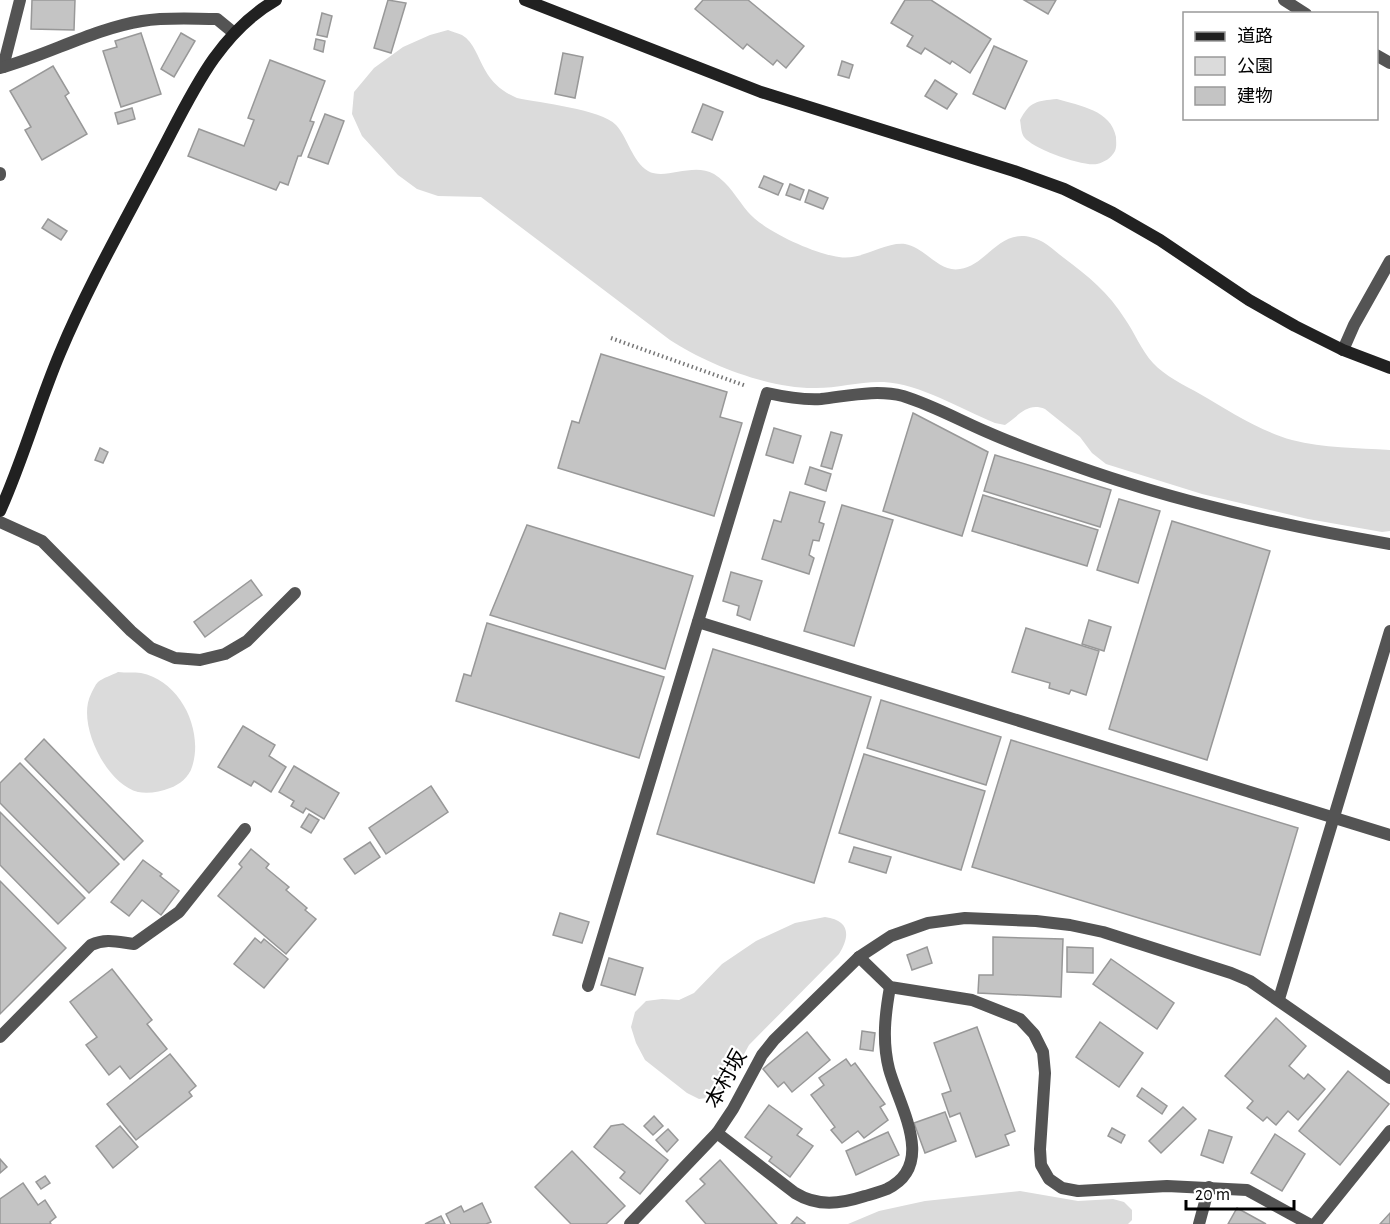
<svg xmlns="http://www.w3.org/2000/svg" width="1390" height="1224" font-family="'Alegreya Sans','Noto Sans JP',sans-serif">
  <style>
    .green { fill: #dbdbdb }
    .building { fill: #c4c4c4; stroke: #989898; stroke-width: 1.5 }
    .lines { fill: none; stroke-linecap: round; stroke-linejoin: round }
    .path { stroke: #767676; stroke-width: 4; stroke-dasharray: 1.5 3; stroke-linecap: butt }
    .lane { stroke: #545454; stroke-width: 12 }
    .street { stroke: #545454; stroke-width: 12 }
    .secondary { stroke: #212121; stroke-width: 12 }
    .labels { text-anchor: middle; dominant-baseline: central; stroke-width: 4.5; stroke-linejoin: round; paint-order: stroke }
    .street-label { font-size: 21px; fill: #000; stroke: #fff }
  </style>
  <rect width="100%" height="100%" fill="#fff"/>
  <!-- green -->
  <g class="green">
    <path d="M448 30C452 32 458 33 462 35 474 42 478 58 485 70 493 84 503 92 517 98 540 103 601 109 616 125 628 138 632 161 648 171 665 181 692 162 714 174 729 183 737 199 748 212 764 231 815 254 839 257 862 261 883 242 905 244 925 247 939 273 960 269 990 265 1001 220 1043 242 1050 246 1057 253 1064 258 1088 276 1109 293 1125 319 1135 333 1141 350 1153 363 1165 376 1184 385 1200 394 1229 411 1260 431 1292 440 1324 448 1357 448 1390 450V531L1382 532 1308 519 1202 494 1106 464 1092 453 1080 437 1045 409C1027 402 1019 416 1005 425L995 423C961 409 920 384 884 382 861 381 838 388 816 388 770 389 708 365 670 340L481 197 438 196 417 189 398 175 362 136 352 114 354 92 374 68 403 47 430 35Z"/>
    <path d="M1057 99C1080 106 1111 110 1116 137 1116 142 1117 146 1115 151 1111 158 1105 162 1097 164 1083 167 1033 149 1024 137 1021 133 1021 125 1020 120 1030 101 1037 101 1057 99Z"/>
    <path d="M118 672C126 673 134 672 141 673 181 681 204 731 192 767 189 777 179 785 170 788 160 792 148 794 138 792 106 784 76 723 91 694 93 690 95 685 98 682 103 678 112 675 118 672Z"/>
    <path d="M825 917C849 920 851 935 839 954L749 1045 725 1089 715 1097 699 1099 687 1093 645 1060 636 1043 631 1027 635 1012 646 1001 662 999 679 1000 694 993 722 964 756 941 795 923Z"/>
    <polygon points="1020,1191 1078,1201 1113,1199 1124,1202 1132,1210 1132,1220 1128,1224 848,1224 879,1211 925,1201"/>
  </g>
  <!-- building -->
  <g class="building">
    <polygon points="32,0 75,0 74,30 31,29"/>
    <polygon points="388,0 406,3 391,53 374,48"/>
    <polygon points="703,0 748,0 804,46 786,68 777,60 773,65 747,44 743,49 695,9"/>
    <polygon points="905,0 931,0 991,39 970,73 952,61 950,64 925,48 921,54 907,46 913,36 891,23"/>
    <polygon points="1024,0 1056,0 1048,14"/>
    <polygon points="322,13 332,16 327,37 317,35"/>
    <polygon points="141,33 161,94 121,107 103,51 117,47 115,41"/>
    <polygon points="181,33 195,41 174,77 161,69"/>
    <polygon points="316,39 325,41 323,52 314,49"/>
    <polygon points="994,46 1027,61 1005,109 973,94"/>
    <polygon points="563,53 583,57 575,98 555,94"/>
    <polygon points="270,60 325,81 310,121 314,122 301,156 298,156 288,185 280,182 276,190 188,156 199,129 244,146 254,120 248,118"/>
    <polygon points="842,61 853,65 849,78 838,75"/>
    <polygon points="53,66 69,93 65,96 87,134 42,160 25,130 31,127 10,91"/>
    <polygon points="935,80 957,94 947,109 925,96"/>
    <polygon points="703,104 723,112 712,140 692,132"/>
    <polygon points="132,108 135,119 118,124 115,113"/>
    <polygon points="325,114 344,121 328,164 308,157"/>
    <polygon points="764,176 783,184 778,195 759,187"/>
    <polygon points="790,184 804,190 800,200 786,195"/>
    <polygon points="809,190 828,198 823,209 805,202"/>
    <polygon points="48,219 67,231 61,240 42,228"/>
    <polygon points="601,354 727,392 720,417 742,423 714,516 558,468 572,421 579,423"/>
    <polygon points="913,413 988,452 962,536 883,511"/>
    <polygon points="774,428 801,436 793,463 766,455"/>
    <polygon points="831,432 842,435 832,469 821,466"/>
    <polygon points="100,448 108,452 103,463 95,460"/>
    <polygon points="995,455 1111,490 1100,527 984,491"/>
    <polygon points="810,467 831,474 826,491 805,484"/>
    <polygon points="790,492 825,502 819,522 824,524 819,541 813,540 809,555 814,558 809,574 762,559 774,520 781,522"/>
    <polygon points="983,495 1098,530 1087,566 972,531"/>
    <polygon points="1119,499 1160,511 1138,583 1097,570"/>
    <polygon points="842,505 893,520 854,646 804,631"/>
    <polygon points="1172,521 1270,551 1207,760 1109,729"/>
    <polygon points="527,525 693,576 665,669 490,615"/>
    <polygon points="731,572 762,581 750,620 737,615 739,606 723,601"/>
    <polygon points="251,580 262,595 205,637 194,622"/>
    <polygon points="1089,620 1111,627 1104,651 1082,644"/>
    <polygon points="487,623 664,677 639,758 456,701 464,674 471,676"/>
    <polygon points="1026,628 1099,651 1086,695 1071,690 1069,694 1049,688 1050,683 1012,672"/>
    <polygon points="713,649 871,697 814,883 657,834"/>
    <polygon points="881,700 1001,737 986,785 867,748"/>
    <polygon points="243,726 275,745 269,756 286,767 271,792 254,781 251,786 218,767"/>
    <polygon points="44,739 143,841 124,860 25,759"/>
    <polygon points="1011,740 1298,828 1260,955 972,867"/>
    <polygon points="864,754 985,791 961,870 839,833"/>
    <polygon points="20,763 119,864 89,893 0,803 0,783"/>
    <polygon points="294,766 339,793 324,819 306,808 303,813 291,806 294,801 279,792"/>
    <polygon points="431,786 448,812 386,854 369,828"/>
    <polygon points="0,812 85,898 58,924 0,865"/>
    <polygon points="309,814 319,820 311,833 301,827"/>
    <polygon points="370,842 380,857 355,874 344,859"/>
    <polygon points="854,847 891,857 886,873 849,862"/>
    <polygon points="251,849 269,864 266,868 289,887 286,890 307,908 305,910 316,919 286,954 218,896 242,867 239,864"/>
    <polygon points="143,860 162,874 160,876 179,891 161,915 142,900 129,916 111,902"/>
    <polygon points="0,881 66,948 0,1014"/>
    <polygon points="560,913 589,922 582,943 553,935"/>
    <polygon points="993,937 1063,939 1061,997 978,993 979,975 993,975"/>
    <polygon points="255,938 261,943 264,939 288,959 264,988 234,964"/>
    <polygon points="927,947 932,963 912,970 907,955"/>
    <polygon points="1067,947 1093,948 1093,973 1067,972"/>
    <polygon points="609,958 643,968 635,995 601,985"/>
    <polygon points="1111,959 1174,1003 1157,1029 1093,984"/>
    <polygon points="112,969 152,1020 147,1024 167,1049 130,1079 120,1066 109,1075 86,1045 97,1037 70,1002"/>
    <polygon points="1276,1018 1306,1046 1289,1066 1304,1079 1308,1074 1325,1089 1298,1120 1288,1111 1276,1125 1267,1117 1263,1121 1247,1108 1253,1101 1225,1076"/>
    <polygon points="1100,1022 1143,1053 1119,1087 1076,1057"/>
    <polygon points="977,1027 1015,1131 1005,1135 1009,1145 976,1157 960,1113 950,1117 942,1094 951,1091 934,1043"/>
    <polygon points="862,1031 875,1033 873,1051 860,1049"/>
    <polygon points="807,1032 830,1060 792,1092 784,1082 778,1087 763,1069"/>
    <polygon points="170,1054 196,1086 189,1092 192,1096 136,1140 107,1104"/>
    <polygon points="846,1059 851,1066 855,1063 885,1104 880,1107 888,1120 864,1138 858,1131 842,1143 831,1130 835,1127 811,1095 824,1085 819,1078"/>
    <polygon points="1348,1071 1389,1104 1340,1165 1299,1131"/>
    <polygon points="1142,1088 1167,1106 1162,1114 1137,1096"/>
    <polygon points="769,1105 802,1129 797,1135 813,1146 790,1177 769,1161 772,1157 745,1137"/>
    <polygon points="1183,1107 1196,1119 1161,1153 1149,1141"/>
    <polygon points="945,1112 956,1141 925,1153 914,1123"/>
    <polygon points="654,1116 663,1126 653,1135 644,1126"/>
    <polygon points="623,1124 668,1160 640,1194 620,1178 625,1172 594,1147 611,1126"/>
    <polygon points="120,1126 138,1147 113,1168 96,1146"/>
    <polygon points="1112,1128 1125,1135 1121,1143 1108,1136"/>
    <polygon points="668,1129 678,1140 667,1152 656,1140"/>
    <polygon points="1209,1130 1232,1137 1223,1163 1201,1155"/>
    <polygon points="888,1132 899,1155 856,1175 846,1151"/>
    <polygon points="1275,1134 1305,1154 1282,1191 1251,1173"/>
    <polygon points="572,1151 625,1206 606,1224 571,1224 535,1187"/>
    <polygon points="0,1159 7,1167 0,1173"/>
    <polygon points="720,1160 777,1224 706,1224 686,1201 705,1184 700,1179"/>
    <polygon points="45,1176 50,1183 41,1189 36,1182"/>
    <polygon points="23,1183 38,1205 45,1200 56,1217 50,1222 51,1224 0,1224 0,1199"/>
    <polygon points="482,1203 491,1222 486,1224 451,1224 446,1214 461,1206 464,1212"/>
    <polygon points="1237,1208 1266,1224 1228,1224"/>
    <polygon points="1390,1213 1390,1224 1380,1224"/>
    <polygon points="441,1216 445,1224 425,1224"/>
    <polygon points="797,1217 805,1223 804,1224 791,1224"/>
  </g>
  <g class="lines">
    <!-- path -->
    <polyline class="path" points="611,338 746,386"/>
    <!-- lane -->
    <g class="lane">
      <polyline points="3,67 20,0"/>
      <polyline points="0,173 0,175"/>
      <polyline points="0,522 42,541 131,631 151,648 175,658 200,660 225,654 247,641 295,593"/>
    </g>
    <!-- street -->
    <g class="street">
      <polyline points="1284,0 1306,14"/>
      <polyline points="1376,55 1390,63"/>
      <path d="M0 68C48 55 93 29 142 21 167 17 192 19 217 19L234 33"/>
      <polyline points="1343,350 1354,325 1390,261"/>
      <polyline points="698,622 1390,835"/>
      <polyline points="859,957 890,987 972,1000 1020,1019 1034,1034 1043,1052 1045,1073 1040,1149 1041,1165 1049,1179 1062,1188 1078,1191 1167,1186 1247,1190 1309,1224"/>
      <path d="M588 986 767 393C785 397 803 400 821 399 848 396 876 389 903 396 932 405 959 420 987 432 1021 447 1058 460 1093 472 1190 505 1290 527 1390 544"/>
      <polyline points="1279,999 1390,631"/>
      <path d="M0 1037 91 945C106 938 118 942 134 944L179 912 245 829"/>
      <path d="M717 1133 795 1193C818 1207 840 1204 865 1196 872 1194 880 1192 887 1189 937 1165 899 1106 889 1069 882 1041 885 1015 890 987"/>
      <polyline points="630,1224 717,1133 733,1109 762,1055 774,1040 859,957 891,936 928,923 965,918 1036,921 1070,925 1103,932 1231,973 1250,981 1390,1078"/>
      <polyline points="1199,1224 1209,1187"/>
      <polyline points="1315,1224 1390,1131"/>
    </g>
    <!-- secondary -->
    <g class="secondary">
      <polyline points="525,0 761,92 1014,171 1064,189 1113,213 1160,240 1249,300 1295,326 1343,350 1390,368"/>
      <path d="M0 511C23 460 38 405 60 353 88 286 124 223 158 158 189 100 216 34 276 0"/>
    </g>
  </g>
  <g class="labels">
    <!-- street labels -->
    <g class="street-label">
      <text transform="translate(726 1079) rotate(-61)">本村坂</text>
    </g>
  </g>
  <!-- legend -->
  <rect x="1183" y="12" width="195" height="108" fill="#ffffff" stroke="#999999" stroke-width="1.5"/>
  <rect x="1195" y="32" width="30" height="9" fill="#212121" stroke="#999999" stroke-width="1.5"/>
  <text x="1237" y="42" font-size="18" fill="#000000">道路</text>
  <rect x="1195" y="57" width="30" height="18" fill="#dbdbdb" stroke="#999999" stroke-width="1.5"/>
  <text x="1237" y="72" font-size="18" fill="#000000">公園</text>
  <rect x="1195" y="87" width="30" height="18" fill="#c4c4c4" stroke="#999999" stroke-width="1.5"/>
  <text x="1237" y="102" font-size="18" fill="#000000">建物</text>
  <!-- scale -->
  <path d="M1186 1200v9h108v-9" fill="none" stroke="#000000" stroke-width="3"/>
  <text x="1195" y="1200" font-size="18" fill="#000000" stroke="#ffffff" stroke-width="4.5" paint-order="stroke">20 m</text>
</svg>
